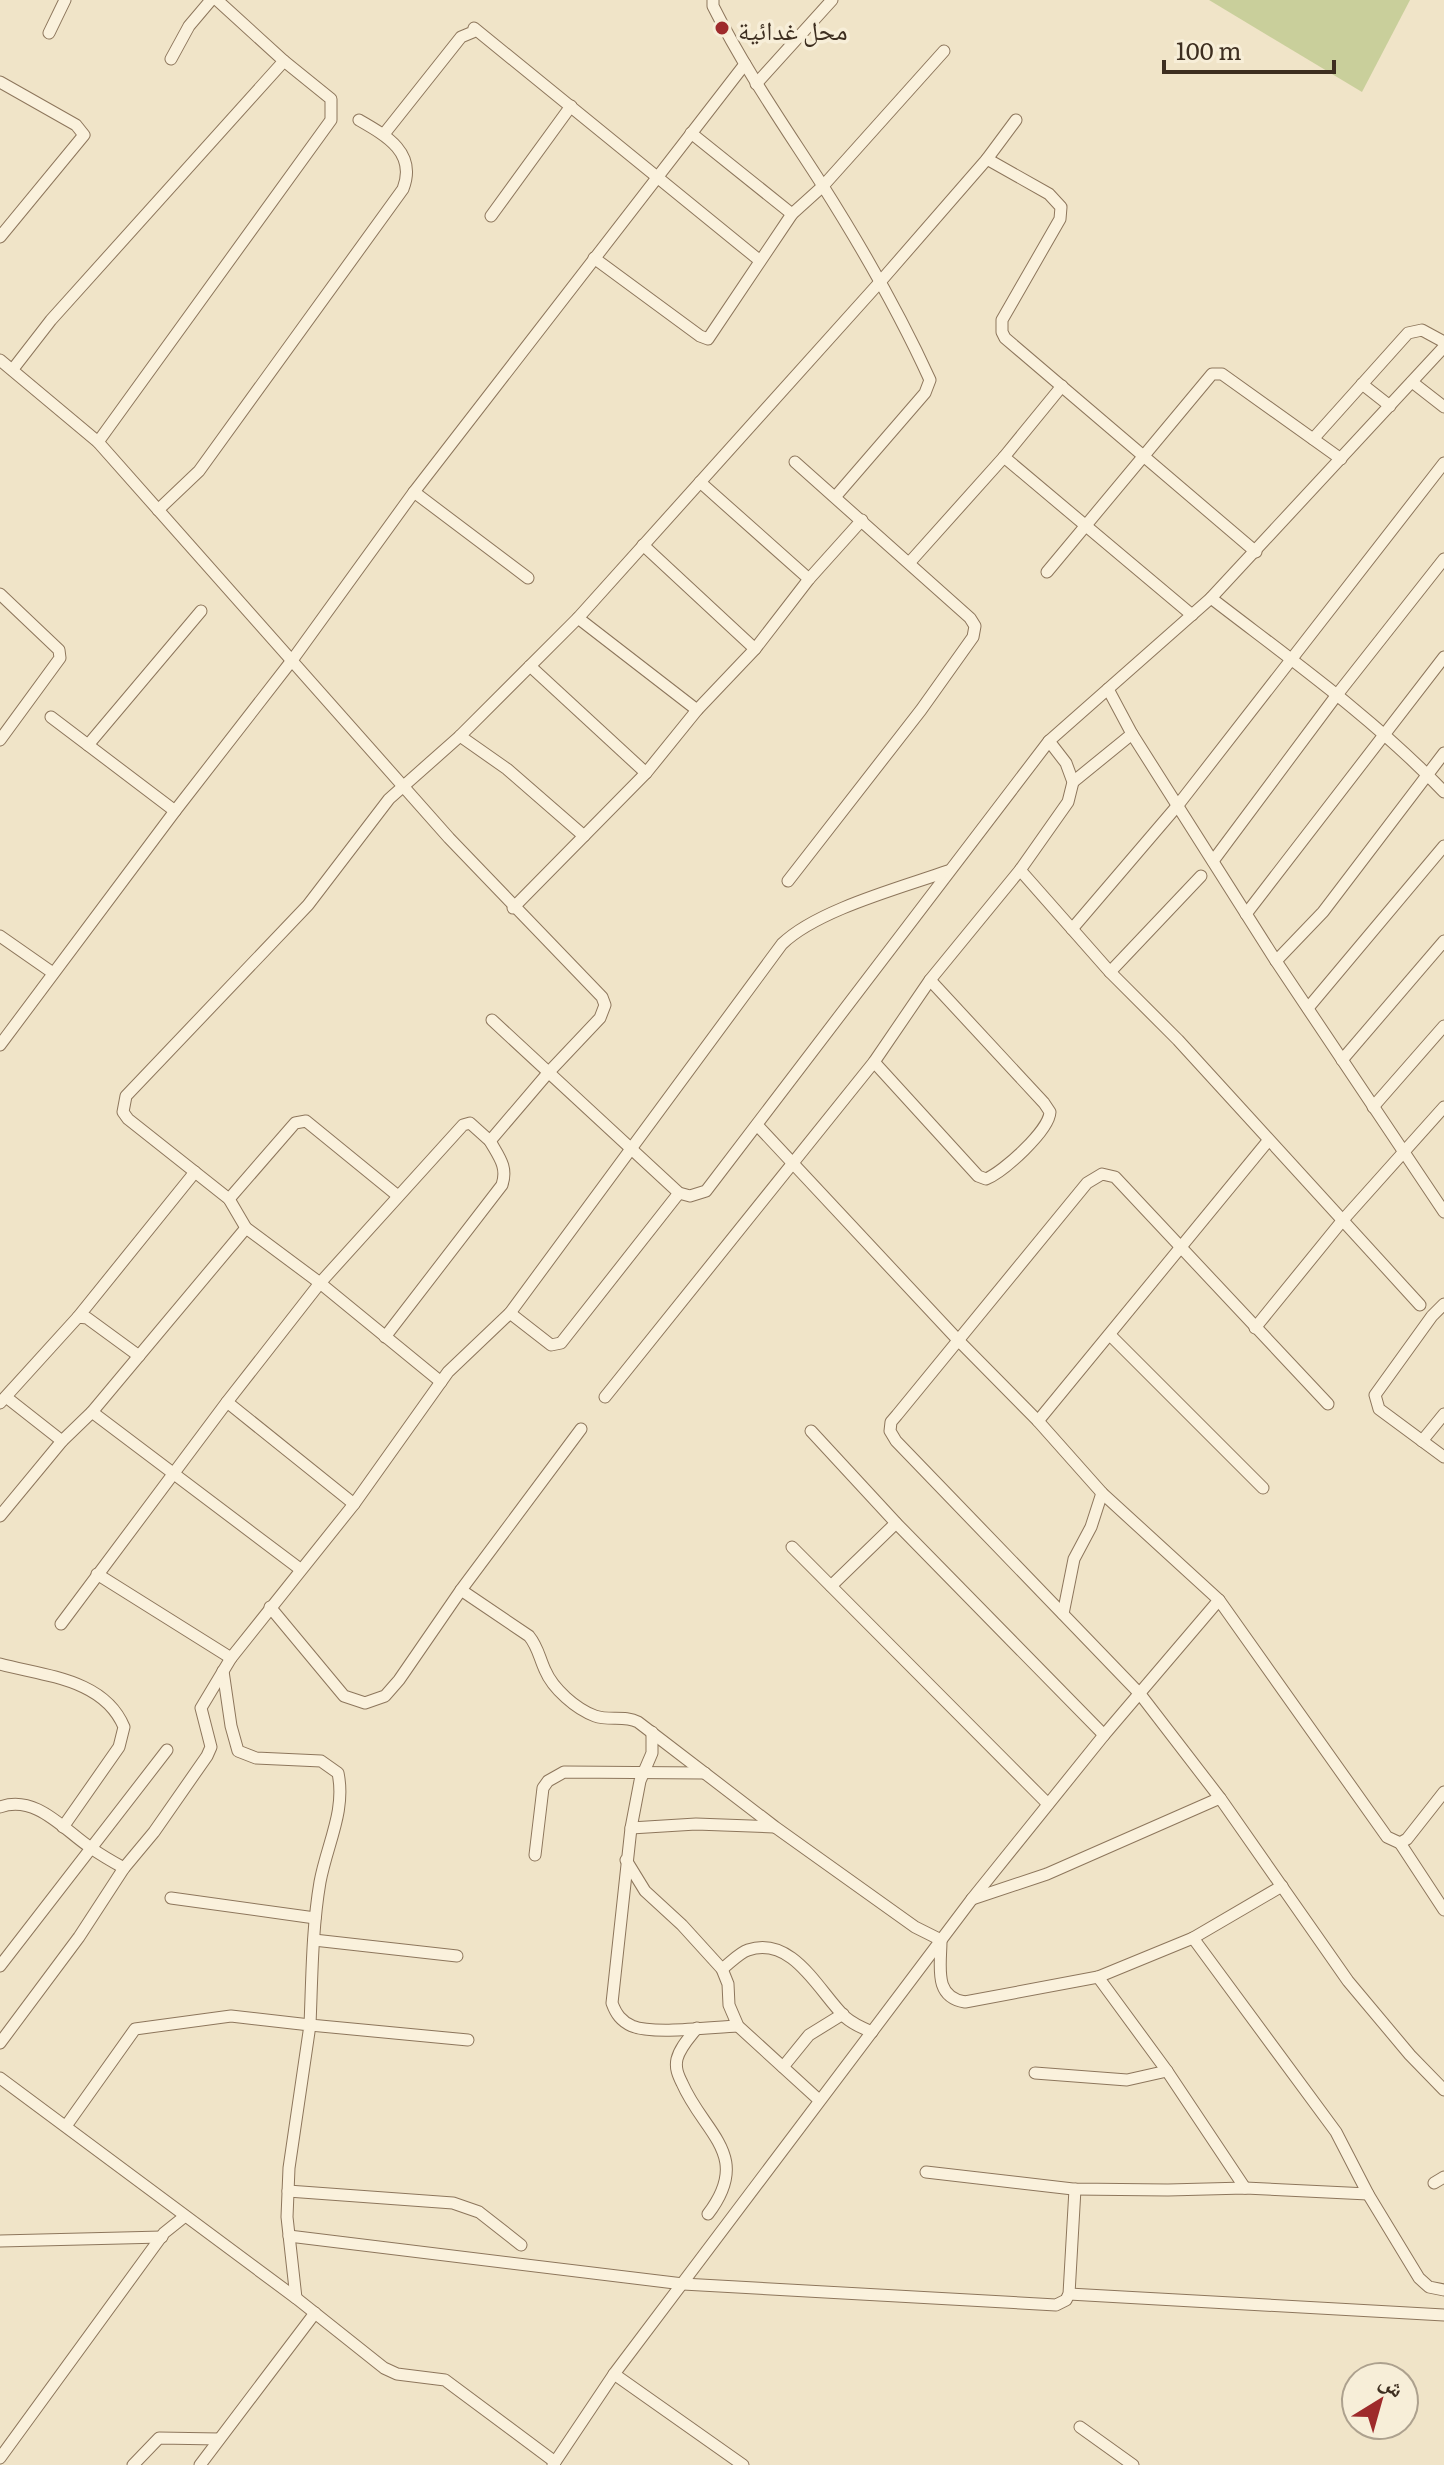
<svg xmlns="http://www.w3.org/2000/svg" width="1444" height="2465" font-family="Literata,'Noto Naskh Arabic',serif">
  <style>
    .green { fill: #c9cf9b }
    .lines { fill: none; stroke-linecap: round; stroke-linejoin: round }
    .minor-casing { stroke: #8d765c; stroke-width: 13 }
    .minor { stroke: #faf1dc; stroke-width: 11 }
    .poi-dot { fill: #9e2a2b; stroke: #f7eed8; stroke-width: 3 }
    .labels { text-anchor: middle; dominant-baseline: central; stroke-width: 7; stroke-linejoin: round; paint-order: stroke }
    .poi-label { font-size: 26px; fill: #3d2e20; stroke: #f7eed8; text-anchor: start }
  </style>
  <rect width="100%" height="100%" fill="#f0e4c8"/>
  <!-- green -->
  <polygon class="green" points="1209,0 1410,0 1362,92"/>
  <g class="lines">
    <defs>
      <g id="minor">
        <path d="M713 0V6C744 68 783 124 821 183 861 246 899 312 930 380L925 393 836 496"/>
        <polyline points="49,33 65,0"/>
        <polyline points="171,59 189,26 211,0"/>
        <polyline points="0,82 76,125 84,135 0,237"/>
        <polyline points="756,84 832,0"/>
        <polyline points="691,133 792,214"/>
        <polyline points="384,134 461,37 473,32 474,28 759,260"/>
        <polyline points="987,159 1049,194 1061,207 1060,219 1002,320 1002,332 1005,338 1256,552"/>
        <polyline points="491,216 571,106"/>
        <polyline points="594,258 700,336 708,339 792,214 823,186 944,51"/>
        <polyline points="0,360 98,442 449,838 602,997 605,1005 600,1018 548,1073 490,1141 470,1123 463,1125 320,1283 227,1402 61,1624"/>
        <polyline points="13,369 51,320 284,61"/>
        <polyline points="1412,382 1444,407"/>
        <polyline points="1362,384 1390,406"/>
        <polyline points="1313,439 1408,333 1422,330 1444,342"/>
        <polyline points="98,442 331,120 331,99 284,61 217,0"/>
        <polyline points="1004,457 1192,615"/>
        <polyline points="700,482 809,579"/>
        <polyline points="414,492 528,578"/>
        <path d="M158 510 199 471 403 189C417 153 387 136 359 120"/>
        <polyline points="643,545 755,649"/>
        <polyline points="910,562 1004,457 1062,386"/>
        <polyline points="1047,572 1212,374 1222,374 1341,459"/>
        <polyline points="0,594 59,650 60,658 0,740"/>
        <path d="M1211 598C1290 659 1375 719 1444 792"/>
        <polyline points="578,618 697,710"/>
        <polyline points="530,666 646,773"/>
        <polyline points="1108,689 1132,734 1276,961 1444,1212"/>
        <polyline points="51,717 175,811"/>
        <polyline points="460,736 507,769 584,836"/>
        <polyline points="88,745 201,611"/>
        <polyline points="1073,782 1132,734"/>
        <polyline points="1213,861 1336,696 1444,559"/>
        <polyline points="1020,870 1110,972 1178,1040 1420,1305"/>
        <polyline points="788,881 921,710 973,637 975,626 970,618 795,462"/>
        <polyline points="513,908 646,773 697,710 755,649 809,579 862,520"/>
        <polyline points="1246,914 1444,657"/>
        <polyline points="1072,929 1178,805 1444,463"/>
        <polyline points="0,936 53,973"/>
        <polyline points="1276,961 1323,912 1444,753"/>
        <polyline points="1110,972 1201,876"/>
        <polyline points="1308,1008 1444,846"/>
        <polyline points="492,1020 679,1193 690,1196 706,1191 1049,741 1211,598 1444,347"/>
        <polyline points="0,1045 175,811 293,659 414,492 745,64"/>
        <polyline points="1342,1060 1444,941"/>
        <path d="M874 1062 978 1176 986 1179C1003 1172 1049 1131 1050 1112L1044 1103 930 980"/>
        <polyline points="1373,1107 1444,1026"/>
        <polyline points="757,1125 958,1340 1038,1421 1102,1493 1219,1600 1387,1837 1400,1843 1407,1839 1444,1792"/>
        <polyline points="229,1199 295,1123 306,1121 398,1196"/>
        <polyline points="1444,1304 1432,1316 1375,1395 1379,1409 1444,1457"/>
        <polyline points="510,1313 551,1345 561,1343 679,1193"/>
        <polyline points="78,1317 195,1172"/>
        <polyline points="1255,1328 1342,1221 1444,1107"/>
        <polyline points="1110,1335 1263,1488"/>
        <path d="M385 1337 502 1185C508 1167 499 1157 490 1141"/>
        <polyline points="441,1382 320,1283 246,1228 229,1199 128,1119 123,1112 126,1096 308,905 389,799 460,736 578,618 880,282 987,159 1016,120"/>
        <polyline points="6,1397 62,1441"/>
        <polyline points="605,1397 874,1062 930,980 1020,870 1068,802 1073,782 1066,763 1049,741"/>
        <polyline points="227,1402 354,1504"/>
        <polyline points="0,1403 78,1317 87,1318 139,1356"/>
        <polyline points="1328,1404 1115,1177 1102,1174 1087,1183 897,1415 891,1422 890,1431 896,1441 1140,1694 1220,1798 1348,1981 1410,2055 1444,2090"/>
        <polyline points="92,1412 300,1569"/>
        <polyline points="1038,1421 1268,1141"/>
        <polyline points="811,1431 896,1523 1104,1735"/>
        <polyline points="1422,1441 1444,1414"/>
        <polyline points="0,1516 62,1441 92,1412 246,1228"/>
        <polyline points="792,1547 1048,1804"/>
        <polyline points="97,1574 231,1658"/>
        <polyline points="831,1586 896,1523"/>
        <path d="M461 1590 529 1636C538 1647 539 1657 545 1670 553 1689 576 1709 595 1716 609 1721 625 1715 638 1722L775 1827 915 1927 941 1940C941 1966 933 1997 965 2002L1098 1977 1193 1938 1282 1886"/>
        <polyline points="270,1607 344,1696 365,1703 385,1696 399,1680 461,1590 581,1429"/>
        <polyline points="1063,1614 1074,1559 1091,1527 1102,1493"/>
        <path d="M0 1664C45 1676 104 1679 124 1727L119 1747 63 1827"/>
        <path d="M223 1671 231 1726 238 1751 256 1758 321 1761 338 1773C346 1811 327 1844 320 1882 312 1929 312 1977 310 2025L468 2040"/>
        <path d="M652 1732V1753L640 1781 631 1828 612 2003C616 2014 621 2021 632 2026 654 2035 712 2027 738 2026"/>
        <path d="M0 1807C36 1794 64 1830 91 1848 101 1855 113 1862 124 1868"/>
        <polyline points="631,1828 696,1824 774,1827"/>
        <polyline points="1400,1843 1444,1910"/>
        <polyline points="535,1855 543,1788 548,1781 564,1772 705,1773"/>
        <polyline points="626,1860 645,1891 682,1925 722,1969 728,1984 729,2005 738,2026 819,2100"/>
        <polyline points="171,1898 315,1918"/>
        <polyline points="972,1899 1047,1874 1220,1798"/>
        <polyline points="1193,1938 1336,2132 1368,2194 1419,2278 1429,2287 1444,2290"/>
        <polyline points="314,1940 457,1956"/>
        <polyline points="0,1966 167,1750"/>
        <path d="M722 1969C730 1963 739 1953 748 1950 793 1935 819 1992 845 2017 853 2024 862 2028 872 2032"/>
        <polyline points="1098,1977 1167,2071 1245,2188"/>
        <path d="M697 2028C690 2037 680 2047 677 2059 675 2068 678 2075 682 2083 704 2134 753 2155 708 2214"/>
        <path d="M0 2043 79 1937 124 1868 154 1832 207 1756 211 1747 201 1708 231 1658 354 1504 448 1372 510 1313 782 944C817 910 900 888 948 871"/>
        <polyline points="783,2067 809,2035 843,2014"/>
        <polyline points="1035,2073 1127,2080 1167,2071"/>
        <polyline points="0,2078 296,2298 384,2368 397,2374 445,2380 555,2462"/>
        <polyline points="66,2126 135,2029 231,2016 310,2025 289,2168 287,2217 296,2298"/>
        <polyline points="926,2172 1073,2189 1168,2190 1245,2188 1368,2194"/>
        <polyline points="1434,2183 1444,2177"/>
        <polyline points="288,2191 453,2203 479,2212 521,2245"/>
        <polyline points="289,2236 683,2284 1056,2305 1066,2300 1069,2294 1075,2189"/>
        <polyline points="0,2241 162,2237"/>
        <polyline points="1069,2294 1444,2315"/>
        <polyline points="614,2374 743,2465"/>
        <polyline points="1080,2427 1133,2465"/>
        <polyline points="0,2458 164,2233 184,2217"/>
        <polyline points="133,2465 159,2438 219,2439"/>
        <polyline points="200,2465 315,2313"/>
        <polyline points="553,2465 614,2374 972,1899 1104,1735 1219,1600"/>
      </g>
    </defs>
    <!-- minor casing -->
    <use href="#minor" class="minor-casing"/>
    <!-- minor -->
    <use href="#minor" class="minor"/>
  </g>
  <!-- markers -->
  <circle class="poi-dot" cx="722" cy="28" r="8"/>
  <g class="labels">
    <!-- poi labels -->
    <g class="poi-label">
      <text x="738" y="28">محل غدائية</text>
    </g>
  </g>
  <!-- north arrow -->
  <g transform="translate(1380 2401) rotate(37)"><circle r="38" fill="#f7eed8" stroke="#ada18e" stroke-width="2"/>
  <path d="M0-6L14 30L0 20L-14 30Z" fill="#9e2a2b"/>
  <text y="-12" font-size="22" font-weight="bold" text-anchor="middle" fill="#3d2e20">ش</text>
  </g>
  <!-- scale -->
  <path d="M1164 60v12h170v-12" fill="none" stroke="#3d2e20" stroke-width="4"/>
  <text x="1176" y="60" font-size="24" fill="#3d2e20" stroke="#f7eed8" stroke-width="6" paint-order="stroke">100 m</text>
</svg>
